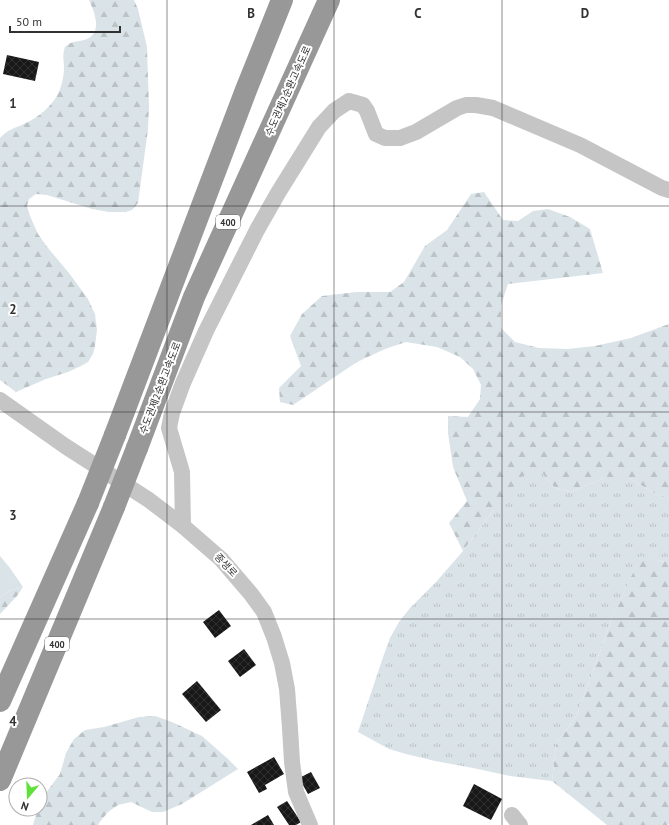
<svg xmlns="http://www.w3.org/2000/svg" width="669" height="825" font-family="'PT Sans','Noto Sans KR',sans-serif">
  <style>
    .grass { fill: #dae3e8 }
    .forest { fill: url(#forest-firs) }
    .park { fill: url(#park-tufts) }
    .building { fill: url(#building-cross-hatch) }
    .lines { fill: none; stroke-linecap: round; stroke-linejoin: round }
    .minor { stroke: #c5c5c5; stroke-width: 16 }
    .highway { stroke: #989898; stroke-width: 22 }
    .highway-bridge { stroke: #989898; stroke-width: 22 }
    .grid { fill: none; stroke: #313131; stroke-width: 1; stroke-opacity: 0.55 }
    .labels { text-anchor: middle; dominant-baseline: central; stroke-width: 4; stroke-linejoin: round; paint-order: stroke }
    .shield { fill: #fff; stroke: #6f6f6f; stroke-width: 1 }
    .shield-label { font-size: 9px; font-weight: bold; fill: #313131 }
    .street-label { font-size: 10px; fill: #313131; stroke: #fff }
    .grid-label { font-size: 13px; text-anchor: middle; font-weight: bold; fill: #313131; stroke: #fff; stroke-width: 4; stroke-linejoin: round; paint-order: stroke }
  </style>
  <defs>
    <pattern id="forest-firs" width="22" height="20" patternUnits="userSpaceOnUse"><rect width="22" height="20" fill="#dae3e8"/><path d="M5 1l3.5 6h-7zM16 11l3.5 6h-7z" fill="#bcc3c7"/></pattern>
    <pattern id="park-tufts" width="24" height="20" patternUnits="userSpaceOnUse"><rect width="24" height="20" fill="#dae3e8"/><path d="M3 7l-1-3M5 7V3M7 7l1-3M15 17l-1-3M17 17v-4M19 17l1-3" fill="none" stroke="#bcc3c7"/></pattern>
    <pattern id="building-cross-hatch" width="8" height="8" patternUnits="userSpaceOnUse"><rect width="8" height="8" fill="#181818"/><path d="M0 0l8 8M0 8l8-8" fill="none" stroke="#313131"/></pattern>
  </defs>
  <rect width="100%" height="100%" fill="#fff"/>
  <!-- grass -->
  <polygon class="grass" points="0,556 10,568 23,587 9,591 0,598"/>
  <!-- forest -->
  <g class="forest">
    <path d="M89 0H134L138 9 147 47 149 107 148 129 138 203 132 210 125 212H109L92 209 47 195 36 194 29 199 27 206 30 216 38 234 48 248 69 273 88 299 95 314 97 330 95 346 93 354 88 362 81 366 68 372 46 379 16 392 0 380V138C8 129 16 128 26 123 39 117 53 105 59 92 62 84 64 76 64 68 64 60 62 55 65 47 67 45 70 43 73 42 78 41 84 41 89 38 102 30 94 11 89 0Z"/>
    <polygon points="484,192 503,220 518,221 533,211 548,209 570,217 590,229 603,273 508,284 501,305 501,328 515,342 539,348 568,349 595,346 631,338 669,324 669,498 654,493 629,478 604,478 570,492 554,487 542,473 493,511 463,551 449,523 467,501 453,467 448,433 448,416 468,417 480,399 481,385 473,369 460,357 437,347 406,342 385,349 357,362 293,405 280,402 279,388 301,366 290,336 302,314 322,296 356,292 390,292 404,282 425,246 447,230 471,194"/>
    <polygon points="669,554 669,823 668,825 607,825 552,781 556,744 576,717 614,613 641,555 664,562"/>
    <polygon points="23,587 17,596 0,614 0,598 9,591"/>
    <polygon points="155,716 172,722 202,736 228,759 238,769 182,804 163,812 152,812 131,802 118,805 108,812 99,823 98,825 33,825 38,809 40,809 40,805 45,794 60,774 66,753 74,739 85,730 104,727 139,717"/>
  </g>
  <!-- park -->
  <polygon class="park" points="525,473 542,473 554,487 570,492 604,478 629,478 654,493 669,498 669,554 665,562 641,556 614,613 576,717 556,744 552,781 510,776 473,768 435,761 406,754 389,749 358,732 382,660 390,638 399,622 410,608 436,582 463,551 493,511"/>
  <!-- building -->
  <g class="building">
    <polygon points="7,55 39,62 35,81 3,74"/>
    <polygon points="219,610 231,626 215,638 203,622"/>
    <polygon points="244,649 256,665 240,677 228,661"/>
    <polygon points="197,681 221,710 206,722 182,694"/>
    <polygon points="274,757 284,774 265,785 267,789 259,793 247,772"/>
    <polygon points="311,772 320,788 308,794 299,778"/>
    <polygon points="474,784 502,799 491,820 463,806"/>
    <polygon points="287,801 301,822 296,825 289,825 277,807"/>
    <polygon points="268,815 274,825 251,825"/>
  </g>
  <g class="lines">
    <!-- minor -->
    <g class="minor">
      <polyline points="0,400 65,446 149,500 183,526 221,559 251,594 264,612 274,637 282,663 287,689 290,728 292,762 296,792 310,825"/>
      <polyline points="183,526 182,472 169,428 172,413 183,383 206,331 257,230 278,193 319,127 334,111 349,101 363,105 367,111 376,134 385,138 400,138 416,132 457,108 466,105 476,105 493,108 580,145 662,188 669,190"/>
      <polyline points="512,815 520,825"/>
    </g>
    <!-- highway -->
    <g class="highway">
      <polyline points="115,435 246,90 282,0"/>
      <polyline points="137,448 194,297 329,0"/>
      <polyline points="0,701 88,503"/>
      <polyline points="0,780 114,507"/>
    </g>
    <!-- highway-bridge -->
    <g class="highway-bridge">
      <polyline points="88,503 115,435"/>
      <polyline points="114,507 137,448"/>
    </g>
  </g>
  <!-- grid -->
  <path class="grid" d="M167 0V825M334 0V825M502 0V825M0 206H669M0 412H669M0 619H669"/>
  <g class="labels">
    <!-- shield labels -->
    <g class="shield">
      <rect x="216" y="215" width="24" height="14" rx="3"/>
      <rect x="45" y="637" width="24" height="14" rx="3"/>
    </g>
    <g class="shield-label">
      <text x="228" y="222">400</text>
      <text x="57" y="644">400</text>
    </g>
    <!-- street labels -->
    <g class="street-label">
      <text transform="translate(288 91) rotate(-66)">수도권제2순환고속도로</text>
      <text transform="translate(160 388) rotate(-69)">수도권제2순환고속도로</text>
      <text transform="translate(226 565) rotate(47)">종생로</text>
    </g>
  </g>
  <g class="grid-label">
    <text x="251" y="18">B</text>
    <text x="418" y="18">C</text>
    <text x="585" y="18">D</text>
    <text x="13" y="108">1</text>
    <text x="13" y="314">2</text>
    <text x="13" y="520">3</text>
    <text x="13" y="726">4</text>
  </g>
  <!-- north arrow -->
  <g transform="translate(28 797) rotate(199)"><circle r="19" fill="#ffffff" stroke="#adadad"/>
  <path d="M0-3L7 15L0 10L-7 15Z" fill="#60e03b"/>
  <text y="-6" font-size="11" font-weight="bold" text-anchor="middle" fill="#313131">N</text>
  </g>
  <!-- scale -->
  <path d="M10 26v6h110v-6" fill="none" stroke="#313131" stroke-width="2"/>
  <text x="16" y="26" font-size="12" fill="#313131" stroke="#ffffff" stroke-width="3" paint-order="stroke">50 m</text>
</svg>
